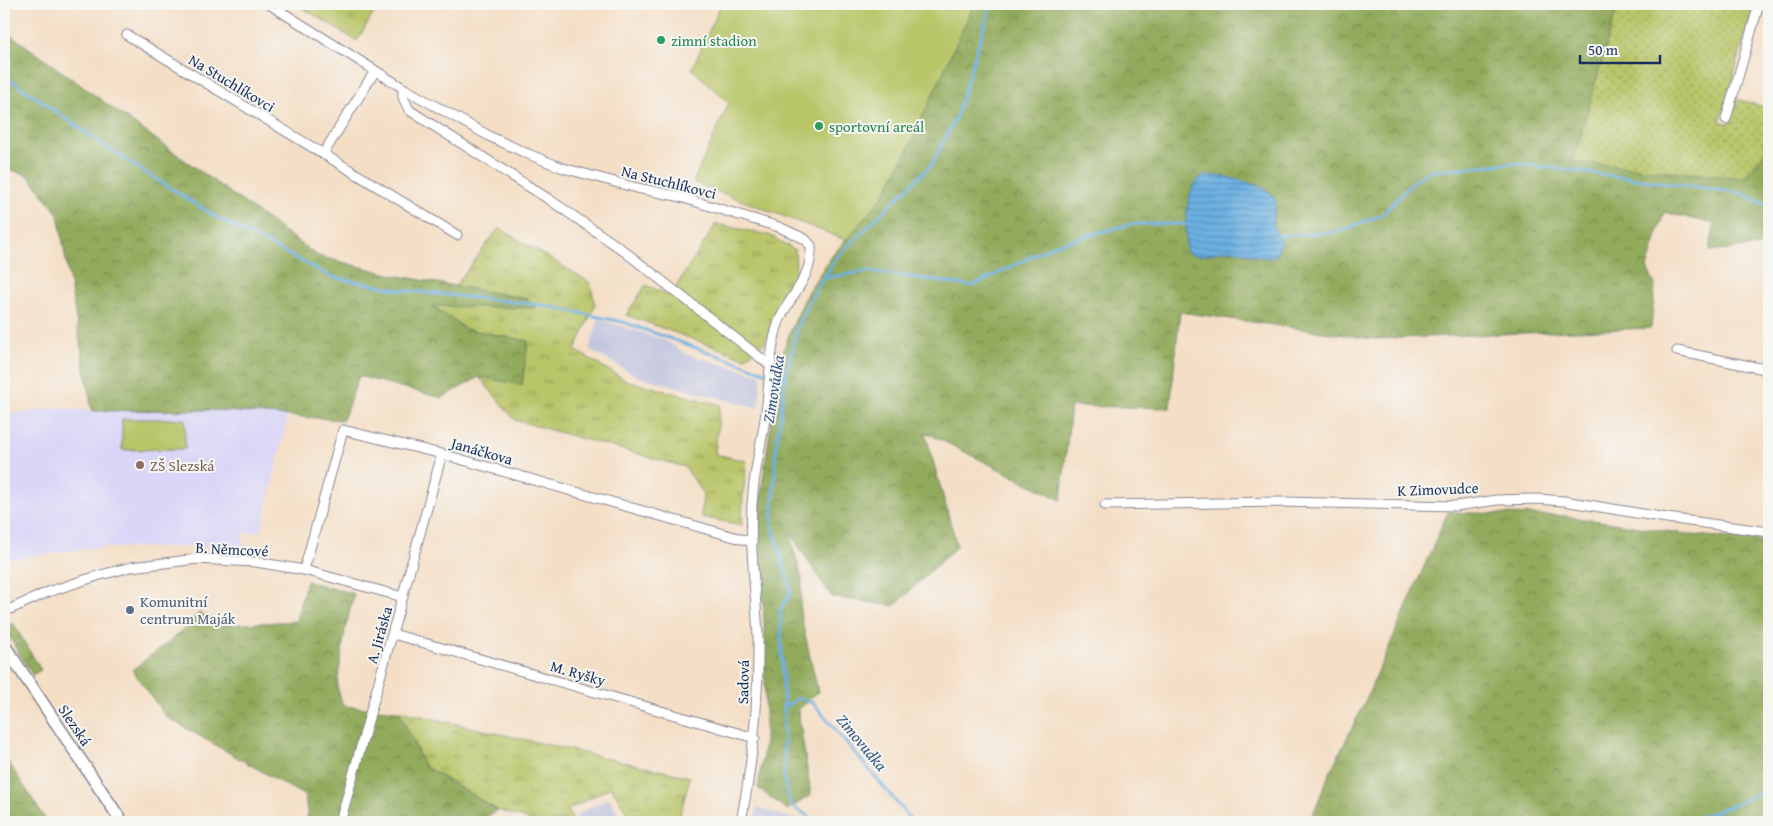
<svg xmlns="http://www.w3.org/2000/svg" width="1773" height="826" font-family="'Gentium Book Plus',serif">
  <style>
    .built { fill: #dad6f7 }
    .industrial { fill: #c0c2dd }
    .grass { fill: url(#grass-tufts); stroke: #6a7a62 }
    .forest { fill: url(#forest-crowns); stroke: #566c5d }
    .garden { fill: url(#garden-dots); stroke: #6a7a62 }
    .pitch { fill: #b8c567; stroke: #6a7a62 }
    .water { fill: url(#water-rules); stroke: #4470a0 }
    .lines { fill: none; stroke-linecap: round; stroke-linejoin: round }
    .stream { stroke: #6cb0e2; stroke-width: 3 }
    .minor-casing { stroke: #888692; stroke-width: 11 }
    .tertiary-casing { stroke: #888692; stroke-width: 14 }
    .minor { stroke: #fff; stroke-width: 9 }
    .tertiary { stroke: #fff; stroke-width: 11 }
    .leisure-dot { fill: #2e9e5b; stroke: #f6f6f2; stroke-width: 2 }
    .education-dot { fill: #8d6e63; stroke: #f6f6f2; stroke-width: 2 }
    .service-dot { fill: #5c6f8a; stroke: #f6f6f2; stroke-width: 2 }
    .labels { text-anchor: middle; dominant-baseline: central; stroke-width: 4; stroke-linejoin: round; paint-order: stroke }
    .leisure-label { font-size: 15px; fill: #27864d; stroke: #f6f6f2; text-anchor: start }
    .street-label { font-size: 15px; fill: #1b2f5e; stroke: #f6f6f2 }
    .education-label { font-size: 15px; fill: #785e54; stroke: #f6f6f2; text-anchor: start }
    .service-label { font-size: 15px; fill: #4e5e75; stroke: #f6f6f2; text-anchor: start }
    .water-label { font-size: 16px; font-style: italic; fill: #335686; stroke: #f6f6f2 }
  </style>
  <defs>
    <pattern id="grass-tufts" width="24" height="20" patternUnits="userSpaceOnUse" patternTransform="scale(1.25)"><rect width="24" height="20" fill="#b8c567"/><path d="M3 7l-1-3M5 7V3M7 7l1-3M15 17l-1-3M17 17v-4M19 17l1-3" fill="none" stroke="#95a058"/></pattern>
    <pattern id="forest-crowns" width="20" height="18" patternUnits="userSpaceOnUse" patternTransform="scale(1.25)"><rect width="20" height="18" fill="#92aa5c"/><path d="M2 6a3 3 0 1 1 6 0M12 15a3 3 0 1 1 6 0" fill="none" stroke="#768b4f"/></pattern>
    <pattern id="garden-dots" width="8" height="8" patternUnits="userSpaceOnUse" patternTransform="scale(1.25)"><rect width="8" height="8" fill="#b8c567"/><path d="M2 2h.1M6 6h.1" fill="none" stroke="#95a058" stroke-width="1.8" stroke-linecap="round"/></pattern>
    <pattern id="water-rules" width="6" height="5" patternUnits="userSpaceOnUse" patternTransform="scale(1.25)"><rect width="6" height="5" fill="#6cb0e2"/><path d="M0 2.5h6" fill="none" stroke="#5890ba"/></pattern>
  </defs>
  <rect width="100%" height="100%" fill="#f6f6f2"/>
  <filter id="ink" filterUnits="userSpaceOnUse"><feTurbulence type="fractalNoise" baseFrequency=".02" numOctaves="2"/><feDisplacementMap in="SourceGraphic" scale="10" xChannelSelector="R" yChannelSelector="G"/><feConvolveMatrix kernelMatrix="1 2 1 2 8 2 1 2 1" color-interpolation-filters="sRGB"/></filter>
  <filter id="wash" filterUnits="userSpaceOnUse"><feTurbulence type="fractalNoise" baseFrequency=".0096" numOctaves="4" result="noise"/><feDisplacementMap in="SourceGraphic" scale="20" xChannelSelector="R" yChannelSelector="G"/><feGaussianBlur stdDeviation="1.12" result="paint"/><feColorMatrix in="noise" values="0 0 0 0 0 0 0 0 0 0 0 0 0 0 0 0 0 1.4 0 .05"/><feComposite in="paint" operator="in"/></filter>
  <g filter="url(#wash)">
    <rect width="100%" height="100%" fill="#f4dec5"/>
    <!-- built -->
    <polygon class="built" points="60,408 92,411 212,410 288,416 261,532 243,533 243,546 92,548 11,559 4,552 4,415"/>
    <!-- industrial -->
    <g class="industrial">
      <polygon points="599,319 664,340 688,355 761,375 760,399 758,408 636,376 589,349"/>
      <polygon points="609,798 623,822 579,822 576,815"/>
      <polygon points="756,807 802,822 755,822"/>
    </g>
    <!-- grass -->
    <g class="grass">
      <polygon points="296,4 379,4 357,41"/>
      <polygon points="716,224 769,235 795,250 796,275 764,343 745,358 626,315 646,285 670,296"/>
      <polygon points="499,228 591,283 595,306 575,350 625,380 720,405 715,454 747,461 743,494 742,525 701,517 703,493 685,467 515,420 479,377 528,341 465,329 431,305 535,307 527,299 455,286"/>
      <polygon points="399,711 690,777 678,822 633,822 611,787 568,810 573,822 529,822 527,819 497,810 424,766"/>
    </g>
    <!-- forest -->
    <g class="forest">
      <polygon points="4,4 11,35 318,256 393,275 528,299 536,308 432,306 465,329 528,341 522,385 479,377 442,398 359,376 343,420 212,410 92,411 58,214 28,175 4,168"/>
      <polygon points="974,4 1618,4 1573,162 1743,178 1769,148 1769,245 1710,251 1714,224 1664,212 1647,268 1655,285 1651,328 1374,339 1180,312 1170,408 1071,406 1061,500 925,432 957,546 894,606 832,597 789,532 802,579 800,612 818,692 798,710 811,795 787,810 758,788 765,740 765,642 759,508 779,365 789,334 808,291 832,256 883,196 908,149"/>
      <polygon points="1448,512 1565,516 1693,535 1769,541 1769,822 1310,822 1330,772 1363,706"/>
      <polygon points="306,581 354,594 345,630 337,686 343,706 399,711 424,766 497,810 479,822 360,822 351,820 347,822 308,822 305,796 166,717 132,670 174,638 199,613 228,625 296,621"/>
      <polygon points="13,623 41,670 32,675 9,636 7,626"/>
      <polygon points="4,755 47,822 4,822"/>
    </g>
    <!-- garden -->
    <polygon class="garden" points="1618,4 1755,4 1720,121 1729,124 1736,99 1769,108 1769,148 1743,178 1573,162"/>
    <!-- pitch -->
    <g class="pitch">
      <polygon points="721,4 974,4 908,149 883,196 846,240 693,182 729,103 692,69"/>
      <polygon points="122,419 185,419 185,449 122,450"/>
    </g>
    <!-- water -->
    <path class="water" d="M1204 175C1218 175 1267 183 1274 197 1278 205 1273 212 1273 220 1273 228 1278 236 1281 243L1276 256C1261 262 1245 250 1230 250 1214 251 1203 260 1188 253L1186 249C1187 226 1182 189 1204 175Z"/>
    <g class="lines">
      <!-- stream -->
      <g class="stream">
        <polyline points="4,75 115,153 216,217 332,277 401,290 542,305 623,322 785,379"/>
        <polyline points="1276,236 1337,232 1382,215 1415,180 1431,171 1515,163 1741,193 1769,206"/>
        <polyline points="824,278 868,271 973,286 1054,245 1131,224 1191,224"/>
        <polyline points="784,707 799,698 813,703 913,822"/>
        <polyline points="813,822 810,817 793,807 788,798 784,777 784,707 780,610 791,592 772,525 776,448 785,379 798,325 810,300 836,258 932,164 956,117 991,4"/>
        <polyline points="1686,822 1736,804 1769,788"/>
      </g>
    </g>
  </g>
  <g filter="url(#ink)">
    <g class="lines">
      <defs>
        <g id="minor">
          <path d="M269 4 403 88 491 137 528 154 563 168 637 188 677 196 779 227 805 239 811 246C813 279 788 296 778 324 769 351 770 383 766 411 763 438 755 466 753 493 748 541 756 590 758 637 759 700 753 761 741 822"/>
          <polyline points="127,35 457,235"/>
          <polyline points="403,88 403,97 409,110 550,200 620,248 771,366"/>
          <polyline points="1726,119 1759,4"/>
          <polyline points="323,154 375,71"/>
          <polyline points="1677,351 1769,370"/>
          <polyline points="1105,505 1283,502 1456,506 1497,500 1537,499 1564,501 1667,518 1769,532"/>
          <polyline points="304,570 343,430 442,454 752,542"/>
          <polyline points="4,612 48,592 97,576 131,567 197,559 256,562 304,570 403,597"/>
          <polyline points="393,634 755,738"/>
          <polyline points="340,822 442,454"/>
        </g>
        <polyline id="tertiary" points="4,645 122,822"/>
      </defs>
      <!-- minor casing -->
      <use href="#minor" class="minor-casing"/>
      <!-- tertiary casing -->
      <use href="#tertiary" class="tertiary-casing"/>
      <!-- minor -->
      <use href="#minor" class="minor"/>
      <!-- tertiary -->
      <use href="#tertiary" class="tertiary"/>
    </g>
  </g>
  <!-- markers -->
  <g class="leisure-dot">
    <circle cx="661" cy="40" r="5"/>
    <circle cx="819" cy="126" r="5"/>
  </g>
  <circle class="education-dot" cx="140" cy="465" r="5"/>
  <circle class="service-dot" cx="130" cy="610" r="5"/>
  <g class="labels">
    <!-- leisure labels -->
    <g class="leisure-label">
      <text x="671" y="40">zimní stadion</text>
      <text x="829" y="126">sportovní areál</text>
    </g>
    <!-- street labels -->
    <g class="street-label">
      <text transform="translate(232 83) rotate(31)">Na Stuchlíkovci</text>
      <text transform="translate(669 182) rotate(14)">Na Stuchlíkovci</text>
      <text transform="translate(482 451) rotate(16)">Janáčkova</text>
      <text transform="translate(1438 489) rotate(-2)">K Zimovudce</text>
      <text transform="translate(232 549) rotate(3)">B. Němcové</text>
      <text transform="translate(379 635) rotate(-74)">A. Jiráska</text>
      <text transform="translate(578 673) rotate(16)">M. Ryšky</text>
      <text transform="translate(743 682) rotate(-89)">Sadová</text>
      <text transform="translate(75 725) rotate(56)">Slezská</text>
    </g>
    <!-- education labels -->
    <g class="education-label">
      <text x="150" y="465">ZŠ Slezská</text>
    </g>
    <!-- service labels -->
    <g class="service-label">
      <text x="140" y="601">Komunitní<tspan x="140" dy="17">centrum Maják</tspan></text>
    </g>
    <!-- water labels -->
    <g class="water-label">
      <text transform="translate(773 389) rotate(-81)">Zimovůdka</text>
      <text transform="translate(862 742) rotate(50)">Zimovudka</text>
    </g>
  </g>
  <!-- margin -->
  <rect width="1773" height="826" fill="none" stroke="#f6f6f2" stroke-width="20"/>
  <!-- scale -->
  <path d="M1580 55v8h80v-8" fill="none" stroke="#1b2f5e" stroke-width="2.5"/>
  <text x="1588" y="55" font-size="15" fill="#1b2f5e" stroke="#f6f6f2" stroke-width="4" paint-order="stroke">50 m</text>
</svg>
